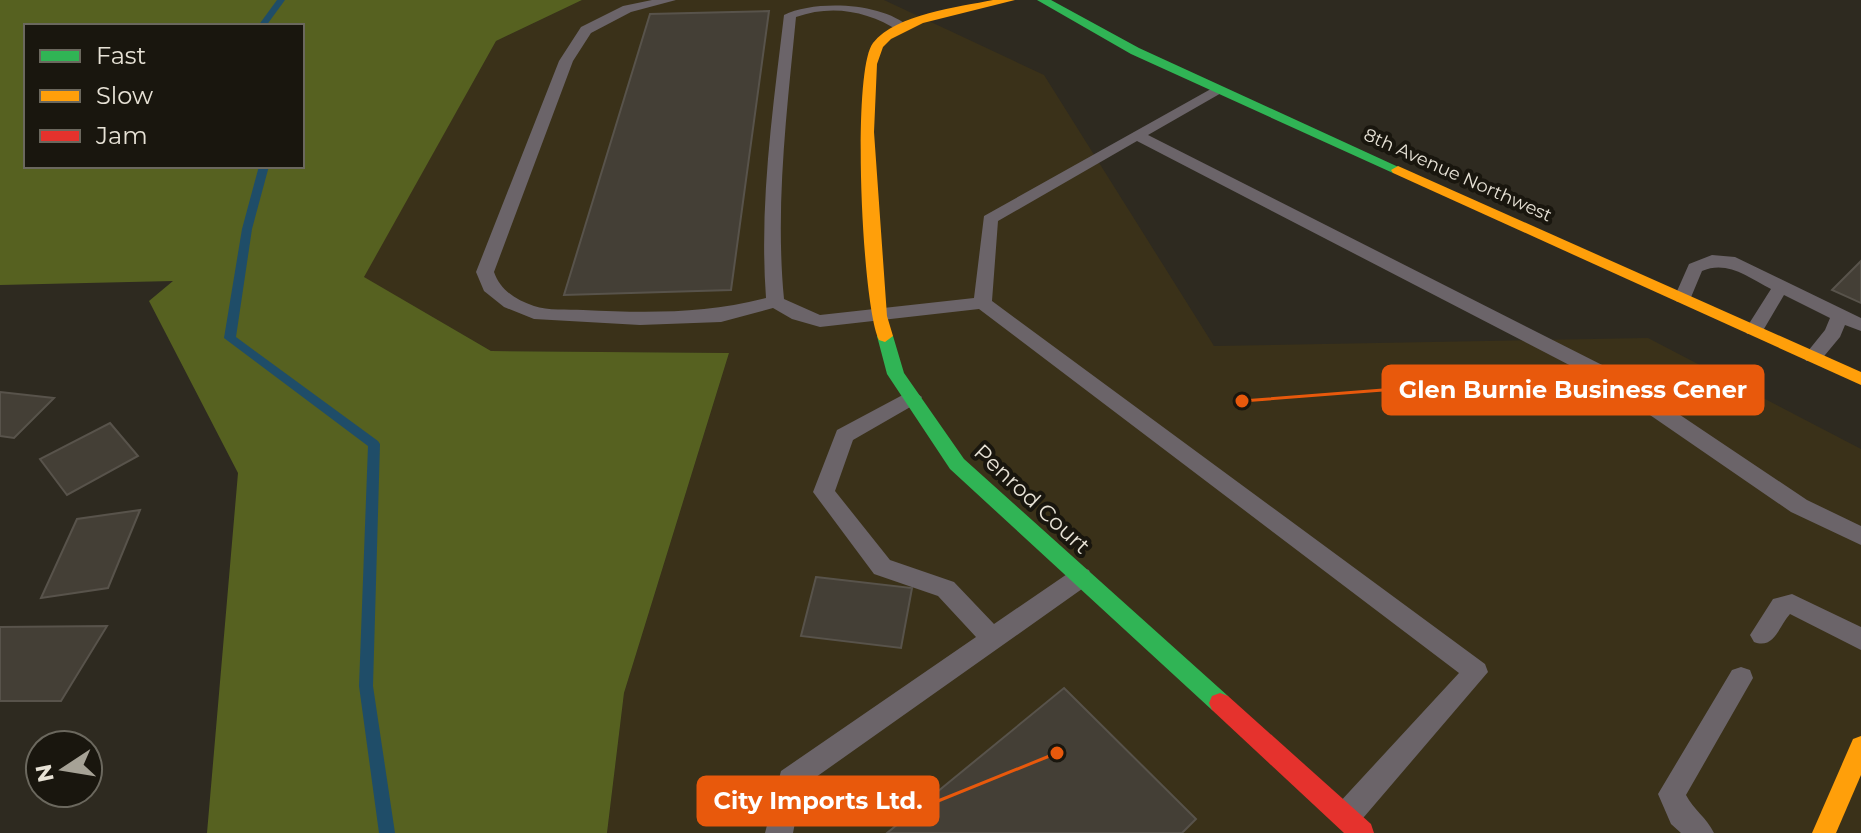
<svg xmlns="http://www.w3.org/2000/svg" width="1861" height="833" font-family="Montserrat,sans-serif">
  <style>
    .built { fill: #3a3119 }
    .forest { fill: #566120; fill-rule: evenodd }
    .lines { fill: none; stroke-linecap: round; stroke-linejoin: round }
    .stream { fill: #1f4d68; fill-rule: evenodd }
    .building { fill: #443f36; stroke: #58534b; stroke-width: 2 }
    .lane { fill: #6b6469; fill-rule: evenodd }
    .fast { fill: #30b455; fill-rule: evenodd }
    .slow { fill: #ff9f0a; fill-rule: evenodd }
    .jam { fill: #e5322d; fill-rule: evenodd }
    .labels { text-anchor: middle; dominant-baseline: central; stroke-width: 8; stroke-linejoin: round; paint-order: stroke }
    .far-street-label { font-size: 18px; fill: #e7e2d6; stroke: #19160e }
    .street-label { font-size: 22px; fill: #e7e2d6; stroke: #19160e }
    .leader { fill: none; stroke: #e8590c; stroke-width: 3 }
    .callout-dot { fill: #e8590c; stroke: #19160e; stroke-width: 3 }
    .callout { fill: #e8590c; stroke: #e8590c; stroke-width: 3 }
    .callout-label { font-size: 24px; text-anchor: middle; font-weight: bold; fill: #fff }
  </style>
  <rect width="100%" height="100%" fill="#2e2a20"/>
  <!-- built -->
  <polygon class="built" points="582,0 884,0 1044,75 1214,346 1648,338 1861,449 1861,833 607,833 624,693 729,353 491,351 363,277 496,41"/>
  <!-- forest -->
  <path class="forest" d="M0 0H582L496 41 364 277 491 351 729 353 624 693 607 833H207L238 473 149 301 173 281 0 285ZM26 26H302V166H26Z"/>
  <g class="lines">
    <!-- stream -->
    <g class="stream">
      <polygon points="277,0 285,0 266,26 258,26"/>
      <polygon points="259,166 269,166 252,229 236,337 378,441 380,444 373,686 395,833 379,833 359,686 368,446 224,338 242,229"/>
    </g>
  </g>
  <!-- building -->
  <g class="building">
    <polygon points="769,11 731,290 564,295 650,14"/>
    <polygon points="1861,261 1861,303 1832,290"/>
    <polygon points="0,392 54,398 14,438 0,436"/>
    <polygon points="110,423 138,456 67,495 40,459"/>
    <polygon points="140,510 108,588 41,598 77,519"/>
    <polygon points="816,577 912,588 901,648 801,636"/>
    <polygon points="107,626 61,701 0,701 0,627"/>
    <polygon points="1064,688 1196,819 1182,833 887,833"/>
  </g>
  <g class="lines">
    <!-- lane -->
    <g class="lane">
      <path d="M652 0H676L631 12 591 33 573 61 494 272C500 290 516 300 534 306 548 311 567 309 583 310 646 313 704 314 766 298 759 204 773 108 784 15 815 0 883 2 910 28L899 31C868 11 832 4 796 17 787 110 775 206 784 299L820 315 974 298 984 216 1218 85 1225 89 1223 92 1148 135 1616 372 1807 500 1861 526V545L1791 512 1602 382 1137 141 998 221 992 301 1485 664 1488 672 1358 824 1348 828 1338 824 1334 814 1338 804 1459 673 979 309 820 327 792 319 773 308 721 322 640 325 534 319 504 307 484 291 476 272 559 61 581 27 623 6Z"/>
      <path d="M1712 255 1735 257 1861 318V331L1845 325 1840 337 1820 361H1806L1804 356 1825 330 1830 318 1784 295 1761 334H1747L1745 330 1771 289C1748 277 1727 260 1702 271L1689 302H1677L1674 298 1689 264Z"/>
      <polygon points="912,390 922,397 919,402 853,440 835,491 890,560 954,582 994,624 1073,570 1081,567 1089,570 1092,577 1089,584 802,787 793,833 765,833 781,771 976,637 938,596 874,574 813,492 837,430"/>
      <path d="M1792 594 1861 627V650L1790 614C1779 626 1774 650 1754 642L1750 635 1773 599Z"/>
      <path d="M1741 667 1750 670 1753 678 1686 795C1693 809 1707 818 1714 833H1681L1671 824 1658 794 1732 670Z"/>
    </g>
    <!-- fast -->
    <g class="fast">
      <polygon points="1037,0 1051,0 1139,48 1405,170 1403,173 1393,173 1131,54"/>
      <polygon points="885,330 893,336 904,373 964,459 1228,696 1231,703 1228,710 1220,713 1212,710 950,469 887,374 877,336"/>
    </g>
    <!-- slow -->
    <g class="slow">
      <path d="M993 0H1015L923 23 891 39 883 47 877 64 874 132 887 316 893 336 885 342 879 340C862 307 851 71 873 43 896 14 959 7 993 0Z"/>
      <polygon points="1398,166 1861,372 1861,385 1393,173 1391,170"/>
      <polygon points="1861,736 1861,775 1836,833 1812,833 1853,739"/>
    </g>
    <!-- jam -->
    <polygon class="jam" points="1220,693 1228,696 1371,824 1374,833 1344,833 1212,710 1209,703 1212,696"/>
  </g>
  <g class="labels">
    <!-- far-street labels -->
    <g class="far-street-label">
      <text transform="translate(1458 175) rotate(24)">8th Avenue Northwest</text>
    </g>
    <!-- street labels -->
    <g class="street-label">
      <text transform="translate(1032 499) rotate(43)">Penrod Court</text>
    </g>
  </g>
  <!-- callouts -->
  <path class="leader" d="M1242 401L1383 390M1057 753L938 801"/>
  <g class="callout-dot">
    <circle cx="1242" cy="401" r="8"/>
    <circle cx="1057" cy="753" r="8"/>
  </g>
  <g class="callout">
    <rect x="1383" y="366" width="380" height="48" rx="8"/>
    <rect x="698" y="777" width="240" height="48" rx="8"/>
  </g>
  <g class="callout-label">
    <text x="1573" y="398">Glen Burnie Business Cener</text>
    <text x="818" y="809">City Imports Ltd.</text>
  </g>
  <!-- legend -->
  <rect x="24" y="24" width="280" height="144" fill="#19160e" stroke="#6b685e" stroke-width="2"/>
  <rect x="40" y="50" width="40" height="12" fill="#30b455" stroke="#6b685e" stroke-width="2"/>
  <text x="96" y="64" font-size="24" fill="#e7e2d6">Fast</text>
  <rect x="40" y="90" width="40" height="12" fill="#ff9f0a" stroke="#6b685e" stroke-width="2"/>
  <text x="96" y="104" font-size="24" fill="#e7e2d6">Slow</text>
  <rect x="40" y="130" width="40" height="12" fill="#e5322d" stroke="#6b685e" stroke-width="2"/>
  <text x="96" y="144" font-size="24" fill="#e7e2d6">Jam</text>
  <!-- north arrow -->
  <g transform="translate(64 769) rotate(258)"><circle r="38" fill="#19160e" stroke="#6b685e" stroke-width="2"/>
  <path d="M0-6L14 30L0 20L-14 30Z" fill="#a6a296"/>
  <text y="-12" font-size="22" font-weight="bold" text-anchor="middle" fill="#e7e2d6">N</text>
  </g>
</svg>
